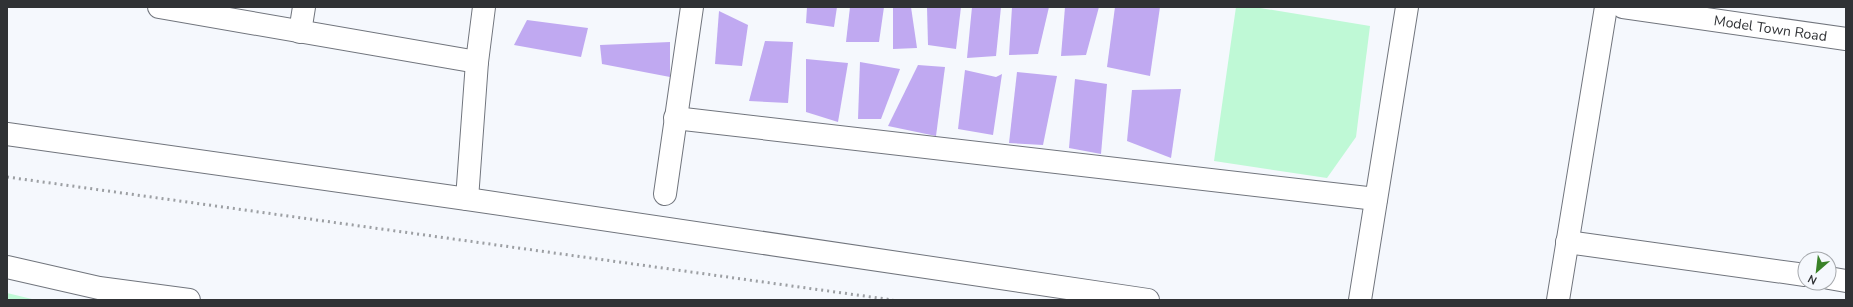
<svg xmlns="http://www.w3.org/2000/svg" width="1853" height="307" font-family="'Nunito Sans',sans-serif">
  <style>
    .green { fill: #bff9d6 }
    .building { fill: #c0a9f1 }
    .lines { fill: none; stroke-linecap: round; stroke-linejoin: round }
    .minor-casing { stroke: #71757d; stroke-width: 24 }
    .tertiary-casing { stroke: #71757d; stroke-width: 24 }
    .minor { stroke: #fff; stroke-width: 22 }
    .tertiary { stroke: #fff; stroke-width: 22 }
    .rail { stroke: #9c9fa3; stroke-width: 3; stroke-dasharray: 2 4; stroke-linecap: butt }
    .labels { text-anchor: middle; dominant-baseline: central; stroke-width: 3.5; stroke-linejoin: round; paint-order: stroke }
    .street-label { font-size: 14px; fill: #303235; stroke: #f5f8fd }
  </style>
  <rect width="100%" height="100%" fill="#f5f8fd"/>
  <!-- green -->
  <g class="green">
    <polygon points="1236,7 1254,7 1370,26 1356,137 1327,178 1214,161"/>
    <polygon points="7,293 36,300 7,300"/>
  </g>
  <!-- building -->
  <g class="building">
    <polygon points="807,7 837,7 834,27 806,23"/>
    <polygon points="850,7 884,7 879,42 846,42"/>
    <polygon points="893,7 911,7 917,48 893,49"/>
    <polygon points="927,7 961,7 956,49 928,45"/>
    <polygon points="972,7 1001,7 996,56 967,58"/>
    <polygon points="1012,7 1049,7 1038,54 1009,55"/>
    <polygon points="1065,7 1099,7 1086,55 1061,56"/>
    <polygon points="1115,7 1160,7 1150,76 1107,67"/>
    <polygon points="719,11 748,25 742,66 715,64"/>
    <polygon points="527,20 588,28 581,57 514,45"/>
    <polygon points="765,41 793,42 788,103 749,101"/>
    <polygon points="670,42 670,77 602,64 600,45"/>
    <polygon points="806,59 848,63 838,122 806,112"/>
    <polygon points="860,62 900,69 881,119 858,119"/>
    <polygon points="918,65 945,67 936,136 888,126"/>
    <polygon points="965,70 996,77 1002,74 993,135 958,129"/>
    <polygon points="1017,72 1057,76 1043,145 1009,143"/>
    <polygon points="1075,79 1107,84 1101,154 1069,148"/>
    <polygon points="1181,89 1171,158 1127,141 1132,90"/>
  </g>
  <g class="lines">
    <defs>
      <g id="minor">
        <polyline points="159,7 477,62"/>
        <polyline points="300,32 304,7"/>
        <polyline points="675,118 1376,199"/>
        <polyline points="7,134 467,199 1148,300"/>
        <polyline points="665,194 692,7"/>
        <polyline points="467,199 477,62 484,7"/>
        <polyline points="1567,242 1805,275"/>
        <polyline points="7,267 99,288 189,300"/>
        <polyline points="1829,278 1846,281"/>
        <polyline points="1360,300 1407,7"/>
        <polyline points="1558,300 1606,7"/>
      </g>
      <g id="tertiary">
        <path id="s1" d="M1623 7 1846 39"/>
      </g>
    </defs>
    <!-- minor casing -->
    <use href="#minor" class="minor-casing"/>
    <!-- tertiary casing -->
    <use href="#tertiary" class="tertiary-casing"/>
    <!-- minor -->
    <use href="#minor" class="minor"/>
    <!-- tertiary -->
    <use href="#tertiary" class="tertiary"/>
    <!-- rail -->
    <polyline class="rail" points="7,177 893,300"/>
  </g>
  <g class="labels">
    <!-- street labels -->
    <g class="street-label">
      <text stroke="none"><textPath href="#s1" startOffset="149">Model Town Road</textPath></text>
    </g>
  </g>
  <!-- border -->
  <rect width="1853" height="307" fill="none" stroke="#303235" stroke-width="16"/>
  <!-- north arrow -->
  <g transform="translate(1817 271) rotate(208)"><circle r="19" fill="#f5f8fd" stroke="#a6a9ad"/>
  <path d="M0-3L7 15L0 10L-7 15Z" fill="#398127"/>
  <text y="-6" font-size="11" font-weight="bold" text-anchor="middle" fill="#303235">N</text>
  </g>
</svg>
